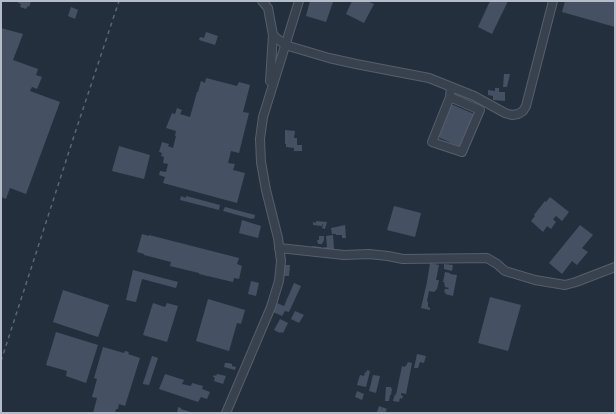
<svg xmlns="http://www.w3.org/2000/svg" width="616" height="414" font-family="'Space Grotesk',sans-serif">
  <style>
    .building { fill: #455162 }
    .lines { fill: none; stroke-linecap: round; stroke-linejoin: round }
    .minor-casing { stroke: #565f6c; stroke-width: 10 }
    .minor { stroke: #38414e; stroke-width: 8 }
    .rail { stroke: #5a6575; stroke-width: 1.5; stroke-dasharray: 4 4; stroke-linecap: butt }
  </style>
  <rect width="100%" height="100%" fill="#242f3e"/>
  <!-- building -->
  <g class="building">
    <polygon points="19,1 31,1 29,7 28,6 26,9 20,7 21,4 18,3"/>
    <polygon points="310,1 330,1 333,2 326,22 306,16"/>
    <polygon points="352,1 367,1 374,4 364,23 346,14"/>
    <polygon points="490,1 508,1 492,34 478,27"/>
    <polygon points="565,1 615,1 615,27 562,12"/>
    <polygon points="71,7 78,10 75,19 68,16"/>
    <polygon points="1,28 23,34 13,60 38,69 36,75 42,77 37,89 32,87 30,91 60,102 26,194 10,188 6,199 1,197"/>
    <polygon points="206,32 218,36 215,45 199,40 200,37 204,38"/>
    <polygon points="504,74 510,74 507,87 503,87"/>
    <polygon points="206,78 237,86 239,82 250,85 243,112 249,113 239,153 231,151 228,163 235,164 233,170 245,173 237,203 163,183 165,177 159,175 160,171 166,172 168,164 163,163 164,157 161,156 162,153 159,152 162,142 169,144 168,146 173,148 176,136 175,136 176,131 166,128 172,113 175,114 177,108 182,110 180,114 190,117 197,92 198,92 201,81 205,83"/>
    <polygon points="495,88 499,88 499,92 505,92 505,101 493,100 493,96 488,95 488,90 495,91"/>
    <polygon points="451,104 474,114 460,147 438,137"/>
    <polygon points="285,130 295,131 294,138 297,138 297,145 302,145 302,151 294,151 294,148 286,147 286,144 285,144"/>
    <polygon points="119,146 150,155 144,179 112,171"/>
    <polygon points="181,196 186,198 186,196 220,205 219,210 180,200"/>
    <polygon points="550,197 569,212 562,221 556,216 553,219 556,222 551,229 547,226 543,232 531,221 535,216 534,215 545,201 546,202"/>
    <polygon points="394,206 421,213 415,237 387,230"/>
    <polygon points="225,207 255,215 254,219 252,218 252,219 223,211"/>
    <polygon points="242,220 261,226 258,238 239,233"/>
    <polygon points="316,221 327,222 325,229 322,228 323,224 322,224 322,226 313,225 313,222 316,223"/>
    <polygon points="345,225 346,238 342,238 342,235 336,235 336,234 332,234 331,228"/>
    <polygon points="580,225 593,235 582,248 588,252 577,265 572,261 562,274 549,263"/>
    <polygon points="142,234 149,236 149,235 239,258 237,264 242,266 239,279 234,278 233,282 199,274 199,273 170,266 171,262 144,255 144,254 137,252"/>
    <polygon points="333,235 334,249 320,251 312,249 312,246 321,247 321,248 327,247 326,236"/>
    <polygon points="319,236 324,236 324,240 322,244 318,244 317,240 319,240"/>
    <polygon points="430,263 439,265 436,280 439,280 437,289 434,292 429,291 427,301 428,302 428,307 430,308 430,310 421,308 427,282"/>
    <polygon points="444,264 453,265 452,271 444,269"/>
    <polygon points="284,265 290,265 289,276 284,276"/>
    <polygon points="133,270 178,282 176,288 142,279 136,302 126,300"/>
    <polygon points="445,272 450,273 450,274 457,275 453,296 445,294 446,293 444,292 445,289 448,289 449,288 445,287 444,282 443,282"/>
    <polygon points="251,281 259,283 256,296 248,294"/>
    <polygon points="294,283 301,286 289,312 285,311 282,316 273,312 277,303 284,306"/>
    <polygon points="63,290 109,305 98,337 53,322"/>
    <polygon points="490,297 521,305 508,351 478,343"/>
    <polygon points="208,299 245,310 241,324 237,323 229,351 196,341"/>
    <polygon points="153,303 165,307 167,303 178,306 167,342 143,335"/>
    <polygon points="295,311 304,315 299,323 291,319"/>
    <polygon points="280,319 288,323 283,333 281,332 280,333 274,330"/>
    <polygon points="56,332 98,345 86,383 66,376 67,371 46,365"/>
    <polygon points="103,347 124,353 125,351 129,352 128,354 140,358 125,406 119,404 118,409 116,409 115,413 93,413 97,398 92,397 97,379 94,378"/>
    <polygon points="417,354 426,356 424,363 420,362 418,368 414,368"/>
    <polygon points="152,356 158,358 149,385 143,384 143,383"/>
    <polygon points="408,362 412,363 406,394 401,393 401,395 403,396 402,399 400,398 399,402 393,401 395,394 396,395 402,366 405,367 405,366 406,366"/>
    <polygon points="225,363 228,363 232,364 232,366 236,367 235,370 224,367"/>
    <polygon points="367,370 370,371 366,387 357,385 360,375 364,376 365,372 366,373"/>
    <polygon points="165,374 184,380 182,384 191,386 192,383 203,386 202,389 210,392 207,399 201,397 198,402 159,389"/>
    <polygon points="217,374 226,376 223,384 214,381 215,378 213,377 214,375 216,376"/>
    <polygon points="373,375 380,376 376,393 369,391"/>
    <polygon points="386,387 391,387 391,388 392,389 391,395 390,395 389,401 385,401"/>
    <polygon points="357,391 364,394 362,400 355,397"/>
    <polygon points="379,406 387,409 385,413 377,412"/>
    <polygon points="178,407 181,408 181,409 194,413 177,413"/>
  </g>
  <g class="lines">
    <defs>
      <g id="minor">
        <polyline points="262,1 268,8 273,35 270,81"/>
        <polyline points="273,35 285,45 329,58 356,64 429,78 474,96 505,113 512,115 518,114 523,111 526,106 553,1"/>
        <polyline points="450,97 480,110 462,152 432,142 450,97 451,87"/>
        <polyline points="279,248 344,255 369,254 388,256 403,259 487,258 497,264 505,271 535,280 565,285 576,282 615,267"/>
        <polyline points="226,413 271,307 279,281 281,261 278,238 266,190 261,162 260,139 263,117 299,1"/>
      </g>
    </defs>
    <!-- minor casing -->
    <use href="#minor" class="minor-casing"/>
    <!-- minor -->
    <use href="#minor" class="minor"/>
    <!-- rail -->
    <polyline class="rail" points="1,361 75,133 119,1"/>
  </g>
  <!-- border -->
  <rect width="616" height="414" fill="none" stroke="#b4bcc9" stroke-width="4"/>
</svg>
